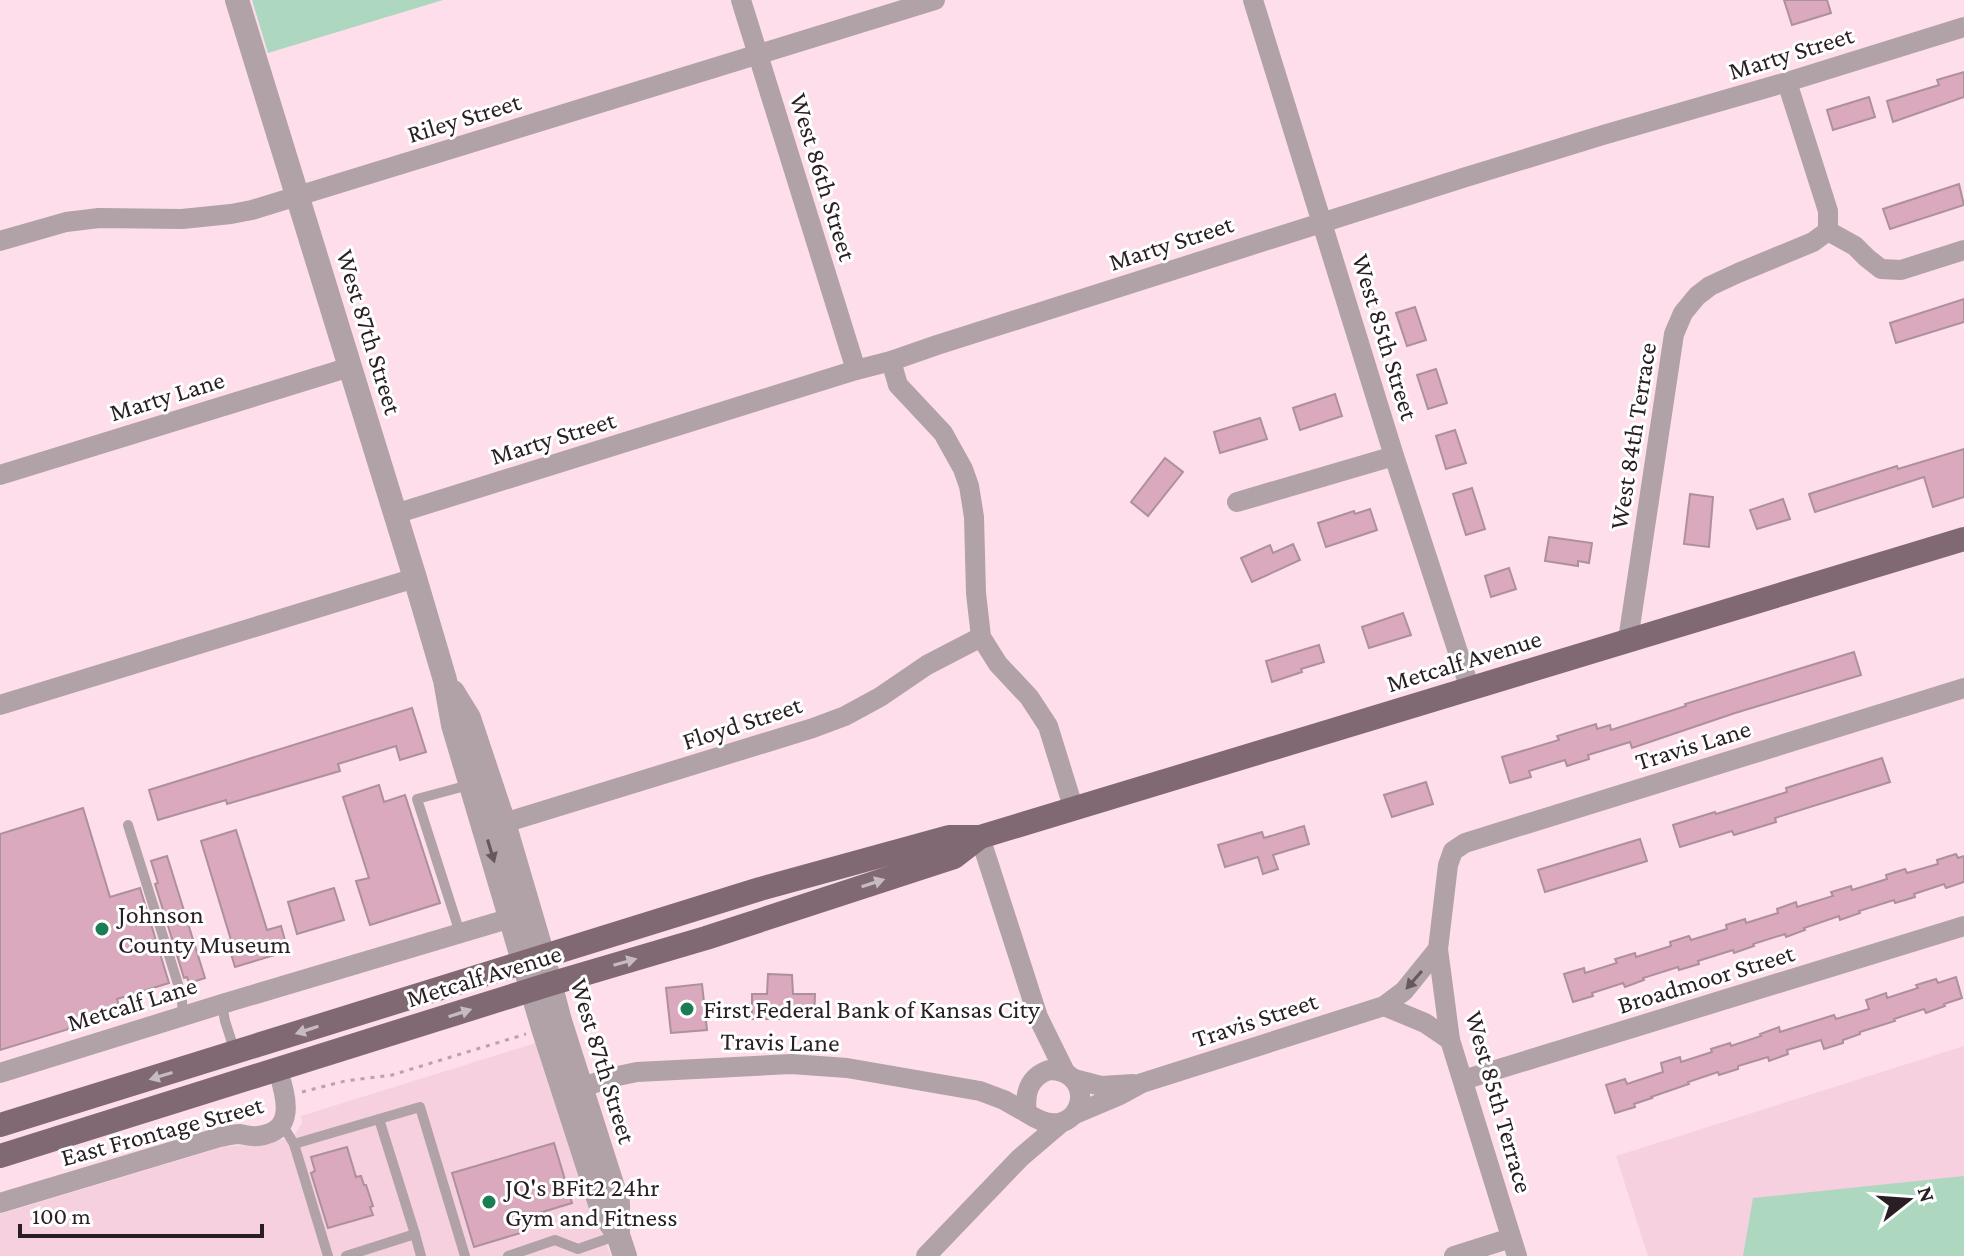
<svg xmlns="http://www.w3.org/2000/svg" width="1964" height="1256" font-family="'Crimson Pro',serif">
  <style>
    .built { fill: #f7d0df }
    .green { fill: #aed7c0 }
    .building { fill: #dba9bd; stroke: #ac909b; stroke-width: 2 }
    .lines { fill: none; stroke-linecap: round; stroke-linejoin: round }
    .path { stroke: #baa1ab; stroke-width: 3; stroke-dasharray: 4 6; stroke-linecap: butt }
    .service { stroke: #b0a2a7; stroke-width: 10 }
    .minor { stroke: #b0a2a7; stroke-width: 20 }
    .tertiary { stroke: #b0a2a7; stroke-width: 24 }
    .primary { stroke: #806972; stroke-width: 24 }
    .oneway { fill: #66595e }
    .oneway2 { fill: #c6bcc0 }
    .poi-dot { fill: #1b7d54; stroke: #fff; stroke-width: 3 }
    .labels { text-anchor: middle; dominant-baseline: central; stroke-width: 6; stroke-linejoin: round; paint-order: stroke }
    .street-label { font-size: 26px; fill: #291e23; stroke: #fff }
    .poi-label { font-size: 26px; fill: #291e23; stroke: #fff; text-anchor: start }
  </style>
  <rect width="100%" height="100%" fill="#fddeea"/>
  <!-- built -->
  <g class="built">
    <polygon points="542,1041 593,1210 611,1256 0,1256 0,1214 223,1147 259,1144 285,1139 295,1134 302,1123 301,1116"/>
    <polygon points="1964,1046 1964,1256 1648,1256 1616,1156"/>
  </g>
  <!-- green -->
  <g class="green">
    <polygon points="252,0 443,0 268,53"/>
    <polygon points="1964,1176 1964,1256 1743,1256 1753,1198"/>
  </g>
  <!-- building -->
  <g class="building">
    <polygon points="1784,0 1827,0 1831,13 1792,25"/>
    <polygon points="1964,72 1964,97 1893,122 1887,101 1939,85 1937,80"/>
    <polygon points="1869,97 1875,117 1833,130 1827,110"/>
    <polygon points="1959,184 1964,205 1890,229 1883,209"/>
    <polygon points="1964,299 1964,322 1896,343 1890,323"/>
    <polygon points="1415,307 1426,340 1407,346 1396,313"/>
    <polygon points="1436,369 1447,403 1428,409 1417,375"/>
    <polygon points="1335,394 1342,416 1300,430 1293,408"/>
    <polygon points="1260,418 1267,439 1220,453 1214,432"/>
    <polygon points="1455,430 1466,463 1446,469 1436,436"/>
    <polygon points="1964,449 1964,497 1933,507 1924,477 1815,512 1809,494 1897,466 1898,469"/>
    <polygon points="1165,458 1183,472 1148,516 1131,502"/>
    <polygon points="1472,488 1485,529 1466,535 1453,494"/>
    <polygon points="1690,494 1713,497 1709,547 1684,544"/>
    <polygon points="1783,499 1790,519 1757,529 1750,510"/>
    <polygon points="1370,509 1377,530 1326,547 1318,523 1354,511 1355,514"/>
    <polygon points="1549,537 1592,543 1589,563 1578,561 1578,566 1545,561"/>
    <polygon points="1293,544 1300,560 1252,582 1241,558 1270,545 1273,553"/>
    <polygon points="1509,568 1516,589 1491,597 1485,576"/>
    <polygon points="1403,613 1411,635 1369,648 1362,627"/>
    <polygon points="1319,645 1324,662 1301,669 1302,672 1272,682 1266,661"/>
    <polygon points="1854,652 1861,675 1735,713 1632,748 1630,742 1588,755 1589,759 1567,766 1565,760 1529,771 1531,777 1510,783 1502,757 1559,740 1557,736 1596,724 1597,729 1610,725 1611,730 1686,706 1685,704"/>
    <polygon points="412,708 426,752 400,760 396,746 338,764 340,771 227,804 226,800 158,820 149,790"/>
    <polygon points="1882,758 1890,782 1775,818 1776,822 1734,835 1732,831 1680,847 1673,825 1715,812 1716,814 1787,792 1786,788"/>
    <polygon points="1426,782 1433,804 1392,817 1384,795"/>
    <polygon points="379,785 384,802 405,795 440,903 370,925 356,881 369,878 343,797"/>
    <polygon points="83,808 110,897 140,888 169,983 117,999 121,1013 0,1050 0,834"/>
    <polygon points="1304,826 1309,844 1273,855 1278,869 1263,874 1258,857 1225,867 1218,845 1262,832 1264,838"/>
    <polygon points="236,830 267,930 281,926 288,951 235,967 227,941 231,940 201,841"/>
    <polygon points="1640,839 1647,861 1545,892 1538,870"/>
    <polygon points="1956,854 1958,858 1964,856 1964,882 1946,888 1944,884 1914,894 1915,897 1895,903 1894,900 1859,911 1860,913 1840,920 1839,916 1804,928 1805,930 1786,937 1785,934 1753,944 1754,946 1734,953 1733,950 1698,961 1699,964 1679,970 1678,967 1643,978 1644,980 1625,987 1623,983 1592,993 1593,996 1573,1002 1564,974 1584,968 1585,973 1617,963 1615,959 1635,953 1636,957 1671,946 1670,942 1689,936 1691,940 1727,929 1726,925 1745,919 1746,923 1778,913 1777,909 1796,902 1797,907 1833,896 1831,892 1851,886 1852,890 1887,879 1886,875 1905,869 1907,873 1938,864 1937,860"/>
    <polygon points="167,856 205,978 189,983 187,977 184,978 155,884 158,883 151,861"/>
    <polygon points="334,888 344,920 297,934 288,902"/>
    <polygon points="768,974 792,975 793,994 815,994 814,1019 752,1019 752,994 767,994"/>
    <polygon points="1956,977 1962,998 1944,1004 1945,1006 1926,1013 1924,1009 1894,1019 1895,1021 1860,1032 1860,1034 1843,1040 1843,1043 1824,1049 1821,1040 1787,1050 1788,1054 1769,1061 1768,1057 1738,1066 1738,1069 1719,1075 1718,1072 1688,1082 1689,1084 1651,1097 1652,1098 1634,1104 1635,1107 1615,1113 1606,1085 1625,1079 1627,1084 1663,1072 1661,1063 1680,1057 1681,1062 1712,1052 1711,1049 1730,1043 1731,1046 1761,1036 1760,1034 1779,1027 1780,1032 1834,1015 1836,1019 1869,1009 1866,1000 1886,993 1887,998 1918,988 1916,985 1936,979 1938,983"/>
    <polygon points="702,984 707,1030 671,1033 666,988"/>
    <polygon points="554,1143 572,1203 523,1218 527,1231 474,1247 452,1173"/>
    <polygon points="347,1147 356,1177 361,1176 364,1185 366,1185 373,1206 370,1207 373,1215 328,1228 311,1173 315,1171 311,1157"/>
  </g>
  <g class="lines">
    <!-- path -->
    <g class="path">
      <polyline points="302,1092 345,1081 392,1075 526,1034"/>
      <polyline points="221,1117 268,1103"/>
    </g>
    <!-- service -->
    <g class="service">
      <polyline points="128,825 178,984 182,1001 183,1016"/>
      <polyline points="460,933 417,799 469,785"/>
      <polyline points="222,1004 225,1021 235,1052"/>
      <polyline points="379,1119 415,1234"/>
      <polyline points="282,1124 294,1144 328,1256"/>
      <polyline points="294,1144 420,1107 465,1256"/>
      <polyline points="346,1256 415,1234 421,1256"/>
      <polyline points="508,1256 555,1240 578,1249 618,1235"/>
    </g>
    <!-- minor -->
    <g class="minor">
      <polyline points="741,0 856,370"/>
      <polyline points="1253,0 1394,456 1470,689"/>
      <polyline points="1787,82 1828,211 1828,231"/>
      <polyline points="1828,231 1855,246 1867,258 1881,269 1901,270 1964,250"/>
      <polyline points="0,241 66,222 99,218 182,219 231,214 252,210 935,0"/>
      <polyline points="891,361 898,385 943,433 963,469 969,486 974,517 976,593 981,637 998,664 1029,697 1048,726 1074,810"/>
      <polyline points="0,475 350,367"/>
      <polyline points="1237,502 1394,456"/>
      <polyline points="395,514 856,370 891,361 937,345 1466,177 1603,135 1787,82 1964,27"/>
      <polyline points="1628,640 1674,334 1683,313 1697,296 1710,286 1738,273 1813,242 1828,231"/>
      <polyline points="0,705 415,578"/>
      <polyline points="504,823 813,728 845,716 880,697 927,665 981,637"/>
      <polyline points="980,837 1038,1017 1065,1072"/>
      <polyline points="1384,1006 1425,1023 1450,1040"/>
      <path d="M1049 1070C1102 1070 1082 1151 1027 1113 1024 1093 1029 1077 1049 1070Z"/>
      <polyline points="0,1073 222,1004 511,918"/>
      <polyline points="1074,1079 1101,1086 1134,1084"/>
      <polyline points="1463,1080 1964,926"/>
      <polyline points="580,1088 613,1077 637,1072 791,1064 847,1068 980,1091 1004,1100 1027,1113"/>
      <polyline points="1075,1114 1120,1095 1142,1083 1384,1006 1404,991 1438,949"/>
      <path d="M0 1203 220 1137C226 1136 233 1134 239 1134 246 1135 252 1137 258 1136 297 1131 286 1097 278 1070"/>
      <polyline points="926,1256 1020,1158 1061,1123"/>
      <polyline points="1454,1256 1511,1238"/>
      <polyline points="1517,1256 1450,1040 1440,964 1438,949 1448,865 1453,851 1465,843 1964,688"/>
    </g>
    <!-- tertiary -->
    <g class="tertiary">
      <polyline points="237,0 415,578 445,680 453,725 543,1028 602,1210 618,1235 625,1256"/>
      <polyline points="453,692 469,718 504,823 543,956 560,1021 618,1203 618,1235"/>
    </g>
    <!-- primary -->
    <g class="primary">
      <polyline points="0,1125 760,889 949,837 980,837 1964,539"/>
      <polyline points="0,1156 550,984 706,938 954,857 980,837"/>
    </g>
  </g>
  <!-- one-way arrows -->
  <defs><path id="oneway-solid" d="M-6-.8H1V-3.2L6.5 0L1 3.2V.8H-6Z" transform="scale(2)"/></defs>
  <g class="oneway">
    <use href="#oneway-solid" transform="translate(491 851) rotate(73)"/>
    <use href="#oneway-solid" transform="translate(1414 980) rotate(131)"/>
  </g>
  <g class="oneway2">
    <use href="#oneway-solid" transform="translate(873 883) rotate(-18)"/>
    <use href="#oneway-solid" transform="translate(625 962) rotate(-16)"/>
    <use href="#oneway-solid" transform="translate(460 1013) rotate(-18)"/>
    <use href="#oneway-solid" transform="translate(307 1030) rotate(162)"/>
    <use href="#oneway-solid" transform="translate(161 1076) rotate(163)"/>
  </g>
  <!-- markers -->
  <g class="poi-dot">
    <circle cx="102" cy="929" r="8"/>
    <circle cx="687" cy="1009" r="8"/>
    <circle cx="489" cy="1202" r="8"/>
  </g>
  <g class="labels">
    <!-- street labels -->
    <g class="street-label">
      <text transform="translate(1791 53) rotate(-17)">Marty Street</text>
      <text transform="translate(464 118) rotate(-17)">Riley Street</text>
      <text transform="translate(823 177) rotate(73)">West 86th Street</text>
      <text transform="translate(1171 243) rotate(-18)">Marty Street</text>
      <text transform="translate(369 332) rotate(73)">West 87th Street</text>
      <text transform="translate(1385 337) rotate(73)">West 85th Street</text>
      <text transform="translate(167 396) rotate(-17)">Marty Lane</text>
      <text transform="translate(1633 436) rotate(-81)">West 84th Terrace</text>
      <text transform="translate(553 438) rotate(-17)">Marty Street</text>
      <text transform="translate(1464 661) rotate(-17)">Metcalf Avenue</text>
      <text transform="translate(742 723) rotate(-18)">Floyd Street</text>
      <text transform="translate(1693 745) rotate(-17)">Travis Lane</text>
      <text transform="translate(484 976) rotate(-17)">Metcalf Avenue</text>
      <text transform="translate(1706 979) rotate(-17)">Broadmoor Street</text>
      <text transform="translate(132 1004) rotate(-17)">Metcalf Lane</text>
      <text transform="translate(1255 1020) rotate(-18)">Travis Street</text>
      <text transform="translate(780 1042) rotate(1)">Travis Lane</text>
      <text transform="translate(603 1061) rotate(73)">West 87th Street</text>
      <text transform="translate(1499 1102) rotate(74)">West 85th Terrace</text>
      <text transform="translate(162 1131) rotate(-15)">East Frontage Street</text>
    </g>
    <!-- poi labels -->
    <g class="poi-label">
      <text x="118" y="914">Johnson<tspan x="118" dy="30">County Museum</tspan></text>
      <text x="703" y="1009">First Federal Bank of Kansas City</text>
      <text x="505" y="1187">JQ's BFit2 24hr<tspan x="505" dy="30">Gym and Fitness</tspan></text>
    </g>
  </g>
  <!-- north arrow -->
  <g transform="translate(1908 1200) rotate(73)" stroke="#ffffff" stroke-width="6" paint-order="stroke">
  <path d="M0-6L14 30L0 20L-14 30Z" fill="#291e23"/>
  <text y="-12" font-size="22" font-weight="bold" text-anchor="middle" fill="#291e23">N</text>
  </g>
  <!-- scale -->
  <path d="M20 1224v12h242v-12" fill="none" stroke="#291e23" stroke-width="4"/>
  <text x="32" y="1224" font-size="24" fill="#291e23" stroke="#ffffff" stroke-width="6" paint-order="stroke">100 m</text>
</svg>
